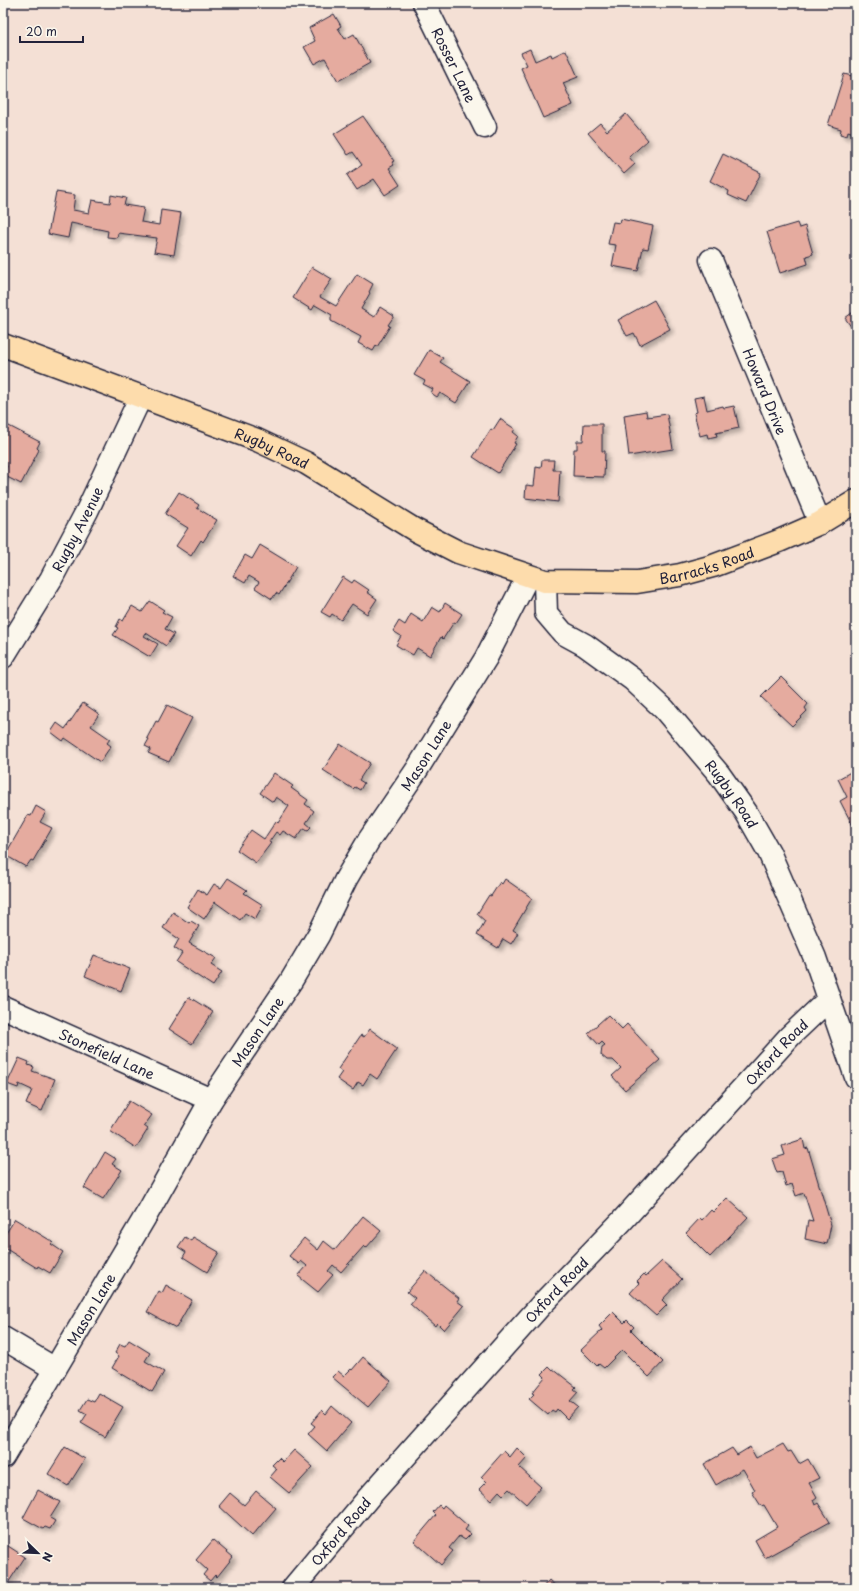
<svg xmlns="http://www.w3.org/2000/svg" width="859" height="1591" font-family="'Playpen Sans',sans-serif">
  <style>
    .building { fill: #e5ab9f; stroke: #22223b; filter: url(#shadow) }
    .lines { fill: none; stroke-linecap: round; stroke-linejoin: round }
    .minor-casing { stroke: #22223b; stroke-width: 25 }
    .major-casing { stroke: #22223b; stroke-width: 25 }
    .minor { stroke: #fbf7ec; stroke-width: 22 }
    .major { stroke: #fddcac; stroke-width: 22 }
    .labels { text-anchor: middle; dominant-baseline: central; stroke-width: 3; stroke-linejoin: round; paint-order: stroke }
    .street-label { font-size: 14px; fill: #22223b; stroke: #fbf7ec }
  </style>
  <defs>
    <filter id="shadow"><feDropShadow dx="3.5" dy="3.5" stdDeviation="2" flood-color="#0004"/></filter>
  </defs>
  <rect width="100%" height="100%" fill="#f4e0d5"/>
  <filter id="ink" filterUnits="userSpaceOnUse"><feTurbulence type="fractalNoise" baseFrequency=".025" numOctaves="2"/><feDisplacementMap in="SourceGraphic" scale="8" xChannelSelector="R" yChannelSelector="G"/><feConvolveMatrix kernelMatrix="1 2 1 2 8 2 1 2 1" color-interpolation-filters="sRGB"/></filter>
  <g filter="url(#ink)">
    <!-- building -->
    <g class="building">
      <polygon points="334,14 341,26 338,28 345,39 354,34 370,63 338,81 325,58 314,64 304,47 315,41 309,28"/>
      <polygon points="530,49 535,61 551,54 552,57 566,50 578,77 563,83 573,105 543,118 521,68 527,65 521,53"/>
      <polygon points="844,74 856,77 856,134 848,131 847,136 840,134 841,129 828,125"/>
      <polygon points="626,114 648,140 629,157 635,164 624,174 588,133 600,123 607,131"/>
      <polygon points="363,116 394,161 392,162 394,165 389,168 400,185 385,195 374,179 357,190 347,175 362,165 353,152 348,155 334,134"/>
      <polygon points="723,154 761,173 746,203 728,195 729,191 710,181"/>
      <polygon points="56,192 75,195 73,210 89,213 92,200 110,203 111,195 126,198 124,205 144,208 141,222 159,225 161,210 181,213 174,255 154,252 157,238 118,233 117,238 107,237 108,231 71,223 68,238 48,234"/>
      <polygon points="621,219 653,226 648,249 643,248 638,271 612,266 616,245 608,244 613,222 620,223"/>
      <polygon points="797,223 799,228 805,226 813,254 806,256 808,264 780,273 767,232"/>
      <polygon points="312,267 332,279 320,297 336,306 357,274 373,284 369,292 370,293 361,309 374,317 380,307 394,316 388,325 390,326 377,347 376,346 373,351 358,343 361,337 331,321 331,318 332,315 315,305 312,310 293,298"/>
      <polygon points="654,300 670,329 640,345 634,333 627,336 618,320"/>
      <polygon points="856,310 856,334 845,318"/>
      <polygon points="429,350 443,358 440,362 470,381 456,403 440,393 437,397 431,393 433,389 423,384 425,381 414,375"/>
      <polygon points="704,396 707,410 723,406 724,408 734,406 739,428 716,433 717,436 708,438 707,434 700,436 694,413 697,412 694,398"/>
      <polygon points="646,411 647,417 667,414 673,449 629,456 624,415"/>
      <polygon points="500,419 515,429 513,432 518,436 514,443 516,444 498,473 473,457 491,429 493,430"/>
      <polygon points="5,424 40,442 37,448 39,450 21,484 3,475 7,466 3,464 3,427"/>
      <polygon points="584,424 602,424 602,451 605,451 604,477 573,476 574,449 577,449 577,441 583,441"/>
      <polygon points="542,460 554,460 553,470 560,470 558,502 525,498 526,485 534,486 536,467 541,468"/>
      <polygon points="179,492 199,505 197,508 217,520 203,542 201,540 191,556 176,546 188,528 165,514"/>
      <polygon points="260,545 296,567 279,595 276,593 272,599 255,588 259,582 249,576 245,583 233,576 245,555 252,559"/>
      <polygon points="343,577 352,583 354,580 369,590 367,592 377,599 367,614 352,604 341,620 332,614 330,617 321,612"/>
      <polygon points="150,601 164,610 162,612 172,617 165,629 174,634 166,646 146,633 144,636 158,644 150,657 113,635 118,628 116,627 120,619 123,621 132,606 142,612"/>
      <polygon points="445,603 462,614 456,623 454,622 443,639 441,637 430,656 417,648 413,655 396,645 401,636 393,631 399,621 405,625 411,614 423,622 432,607 440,612"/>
      <polygon points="781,677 808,704 805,708 807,711 792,726 761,697"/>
      <polygon points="83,703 99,714 91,726 110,739 107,743 111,746 100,762 65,738 63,741 51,732 57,723 65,729"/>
      <polygon points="167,705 192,718 169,762 148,753 151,749 145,746 149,739 147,738 156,721 158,722"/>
      <polygon points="340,744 370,763 359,780 364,783 360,790 355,787 353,789 323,770"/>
      <polygon points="856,769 856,827 854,828 840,801 847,797 838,779"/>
      <polygon points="274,773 293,786 291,788 308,800 305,804 314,811 306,823 311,827 308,830 304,828 296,839 283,831 280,835 276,832 269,842 271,843 256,863 237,850 251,830 264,839 276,821 278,823 289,806 276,797 273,802 260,793"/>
      <polygon points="36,806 46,812 40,822 52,828 33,861 31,860 26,867 5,855 28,815 31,816"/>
      <polygon points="228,878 247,890 244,893 263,905 255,919 245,913 240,920 215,902 204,919 187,907 198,889 207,895 214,884 221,888"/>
      <polygon points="505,879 532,898 513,930 518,933 511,944 503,939 498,948 477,935 485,921 477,914 489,895 491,896 500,882 502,884"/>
      <polygon points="173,912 189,923 191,921 199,926 189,943 216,958 211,965 222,972 213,986 176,962 182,953 174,948 179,939 163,928"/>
      <polygon points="94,955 130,969 121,991 85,976"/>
      <polygon points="189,997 213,1012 192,1044 169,1029"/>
      <polygon points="608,1015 622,1029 627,1024 660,1060 625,1090 612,1076 621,1068 613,1060 607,1060 601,1055 602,1047 605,1045 602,1042 599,1045 588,1033"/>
      <polygon points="370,1029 397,1049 377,1079 370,1074 363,1085 358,1082 353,1090 337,1079 342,1072 338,1069 361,1035 364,1037"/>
      <polygon points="19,1058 29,1062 28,1065 34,1067 32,1071 55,1079 42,1111 26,1104 32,1090 19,1084 18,1088 7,1084"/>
      <polygon points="129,1101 152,1115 144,1126 148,1129 136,1148 110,1131"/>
      <polygon points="803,1139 805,1149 808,1148 831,1225 827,1244 805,1239 808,1220 813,1221 804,1193 796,1196 792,1184 786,1186 782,1172 777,1173 772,1159 785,1155 782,1146"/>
      <polygon points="105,1152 116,1159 112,1164 122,1170 103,1199 84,1188"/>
      <polygon points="727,1198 748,1217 710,1257 686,1233 700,1218 702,1220 711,1210 713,1212"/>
      <polygon points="363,1216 381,1231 366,1248 364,1246 341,1272 333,1265 328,1271 333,1275 318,1292 298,1276 307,1266 301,1261 299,1264 289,1256 304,1238 318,1250 324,1241 335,1250"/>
      <polygon points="15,1219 53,1242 51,1244 63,1252 50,1273 38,1266 37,1268 3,1247 3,1238"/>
      <polygon points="185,1237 191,1241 193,1237 219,1252 207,1272 183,1257 186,1252 178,1247"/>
      <polygon points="662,1261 682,1279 662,1300 667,1305 656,1316 630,1293 639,1283 637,1281 644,1274 646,1276"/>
      <polygon points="425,1271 459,1298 457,1301 464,1306 444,1330 437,1323 435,1326 410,1304 415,1298 407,1292"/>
      <polygon points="166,1285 192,1300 176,1328 147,1312 159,1291 162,1293"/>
      <polygon points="613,1312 624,1323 627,1320 634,1327 631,1330 663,1362 649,1377 622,1350 604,1368 599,1364 597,1366 581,1350 602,1330 599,1326"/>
      <polygon points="129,1340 150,1353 145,1361 164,1372 152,1392 112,1368 119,1356 115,1353 120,1344 125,1346"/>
      <polygon points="363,1357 391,1381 368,1407 332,1377 338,1371 344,1376 351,1369 352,1370"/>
      <polygon points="549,1367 552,1370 553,1369 576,1387 574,1389 578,1392 570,1401 578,1407 567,1419 557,1409 555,1412 552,1410 548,1415 529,1399 534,1394 532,1393 545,1377 542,1374"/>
      <polygon points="99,1393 123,1407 105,1437 81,1423 87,1414 80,1410 87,1399 94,1402"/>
      <polygon points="332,1406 351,1423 327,1451 308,1434 315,1426 311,1423 322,1410 326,1414"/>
      <polygon points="783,1444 788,1452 791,1451 799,1464 808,1459 819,1478 809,1483 817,1497 813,1500 815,1505 818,1503 830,1522 765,1558 755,1540 777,1527 764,1505 761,1506 752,1492 755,1490 743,1469 716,1485 704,1464 732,1448 737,1455 750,1447 756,1458"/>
      <polygon points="65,1447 85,1459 68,1486 48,1474"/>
      <polygon points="517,1448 527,1458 519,1467 541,1487 526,1504 509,1489 503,1495 499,1491 491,1500 479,1489 486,1482 481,1477 504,1451 510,1457"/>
      <polygon points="294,1450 313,1467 289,1493 270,1477 277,1469 272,1465 279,1458 283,1462"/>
      <polygon points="38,1490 60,1502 50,1518 55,1521 50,1529 45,1527 43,1529 23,1518"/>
      <polygon points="256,1491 276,1508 252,1536 219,1506 230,1493 244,1505"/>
      <polygon points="439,1505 442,1508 444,1505 468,1526 465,1530 471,1534 465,1540 459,1536 449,1548 453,1551 441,1565 414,1541 436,1515 433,1512"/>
      <polygon points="213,1540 233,1557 217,1577 215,1575 210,1581 203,1575 207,1570 196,1560"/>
      <polygon points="5,1544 25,1557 8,1583 3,1580 3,1547"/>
      <polygon points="549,1580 558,1588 542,1588"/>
    </g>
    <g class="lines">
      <defs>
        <g id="minor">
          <path id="s1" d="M424 3 485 127"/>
          <path id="s2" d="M711 260 820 523"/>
          <path id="s3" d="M545 581 546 613 563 633 585 645 632 679 664 709 719 774 746 812 769 852 815 958 856 1077"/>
          <path id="s4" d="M3 657 51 579 87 511 141 396"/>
          <path id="s5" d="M3 1007 211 1100"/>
          <polyline points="3,1338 55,1369"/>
          <path id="s6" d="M3 1457 148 1212 211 1100 291 981 319 934 346 879 369 840 416 771 486 658 528 576"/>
          <path id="s7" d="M293 1588 369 1497 541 1305 621 1222 790 1036 829 999"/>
        </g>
        <g id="major">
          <path id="s8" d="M3 345 257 440 306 463 415 530 458 552 545 581 637 582 680 575 713 566 779 541 820 523 856 501"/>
        </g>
      </defs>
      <!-- minor casing -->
      <use href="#minor" class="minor-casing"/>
      <!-- major casing -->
      <use href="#major" class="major-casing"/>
      <!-- minor -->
      <use href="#minor" class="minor"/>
      <!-- major -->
      <use href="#major" class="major"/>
    </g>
  </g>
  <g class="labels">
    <!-- street labels -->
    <g class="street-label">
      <text stroke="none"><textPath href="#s1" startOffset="69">Rosser Lane</textPath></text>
      <text stroke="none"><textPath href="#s2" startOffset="142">Howard Drive</textPath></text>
      <text stroke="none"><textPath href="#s8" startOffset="288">Rugby Road</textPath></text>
      <text stroke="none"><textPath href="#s4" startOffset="148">Rugby Avenue</textPath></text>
      <text stroke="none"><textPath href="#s8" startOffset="757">Barracks Road</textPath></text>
      <text stroke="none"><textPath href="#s6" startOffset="820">Mason Lane</textPath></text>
      <text stroke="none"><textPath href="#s3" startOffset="294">Rugby Road</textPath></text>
      <text stroke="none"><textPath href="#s6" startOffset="496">Mason Lane</textPath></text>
      <text stroke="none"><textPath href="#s7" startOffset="722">Oxford Road</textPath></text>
      <text stroke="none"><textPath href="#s5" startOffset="114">Stonefield Lane</textPath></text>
      <text stroke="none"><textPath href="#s7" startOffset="398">Oxford Road</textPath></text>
      <text stroke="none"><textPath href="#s6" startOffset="172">Mason Lane</textPath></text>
      <text stroke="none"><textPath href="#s7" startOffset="74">Oxford Road</textPath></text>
    </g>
  </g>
  <!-- margin -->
  <rect width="859" height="1591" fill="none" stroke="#fbf7ec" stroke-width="16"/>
  <rect x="8" y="8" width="843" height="1575" fill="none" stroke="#22223b" stroke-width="1.5" filter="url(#ink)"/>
  <!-- north arrow -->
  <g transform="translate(38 1553) rotate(113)" stroke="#fbf7ec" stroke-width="3" paint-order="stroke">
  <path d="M0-3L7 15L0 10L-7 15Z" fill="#22223b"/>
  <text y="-6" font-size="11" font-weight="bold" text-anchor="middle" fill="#22223b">N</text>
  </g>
  <!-- scale -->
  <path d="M20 36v6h63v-6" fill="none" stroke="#22223b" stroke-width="2"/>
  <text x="26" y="36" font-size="12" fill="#22223b" stroke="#fbf7ec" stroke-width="3" paint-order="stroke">20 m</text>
</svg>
